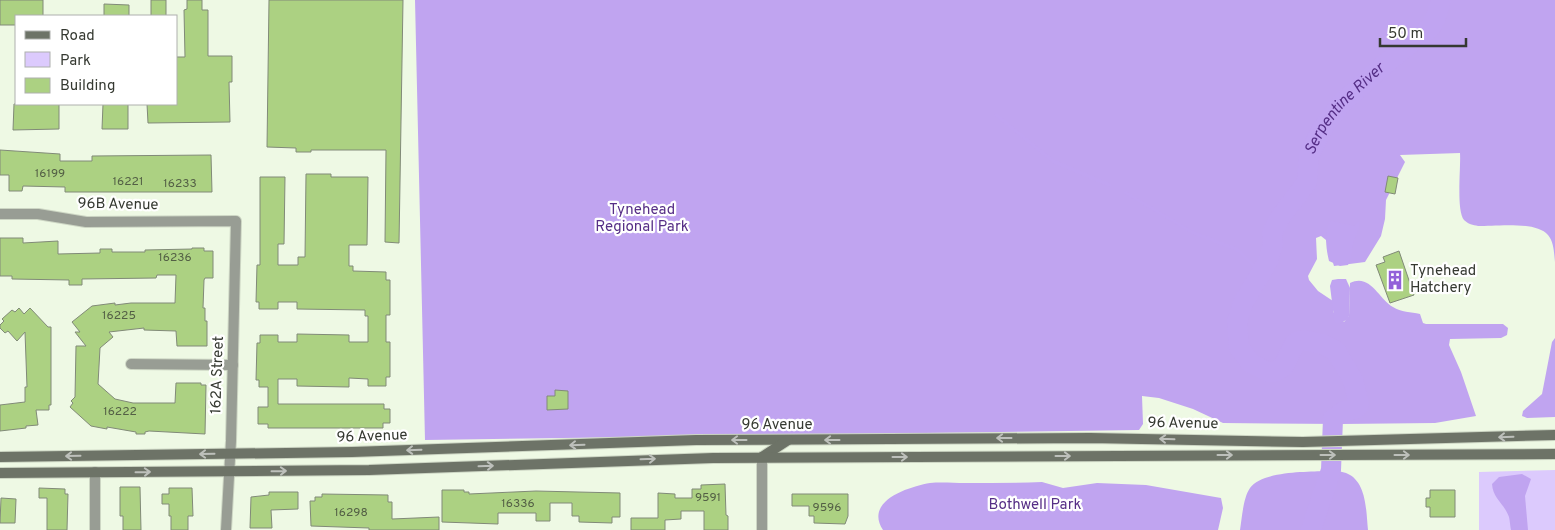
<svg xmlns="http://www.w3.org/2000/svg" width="1555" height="530" font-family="Overpass,sans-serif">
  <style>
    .green { fill: #dccafd }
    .forest { fill: #c0a4f0 }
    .water { fill: #c0a4f1 }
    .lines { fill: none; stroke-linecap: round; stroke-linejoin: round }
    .stream { stroke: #c0a4f1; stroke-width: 3 }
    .river { stroke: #c0a4f1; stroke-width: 20 }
    .building { fill: #acd182; stroke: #818a78 }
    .minor-casing { stroke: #cdd6c4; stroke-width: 12 }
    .tertiary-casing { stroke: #cdd6c4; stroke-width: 12 }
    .secondary-casing { stroke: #cdd6c4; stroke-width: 12 }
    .minor { stroke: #989d94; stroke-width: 10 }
    .tertiary { stroke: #989d94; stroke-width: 10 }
    .secondary { stroke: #6d7367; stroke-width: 10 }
    .oneway { stroke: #bdc0bb }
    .labels { text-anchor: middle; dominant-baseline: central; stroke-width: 4.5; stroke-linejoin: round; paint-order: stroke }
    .number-label { font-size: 12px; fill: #535f45 }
    .street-label { font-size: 15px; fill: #353931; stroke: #fff }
    .park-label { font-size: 15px; fill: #562e86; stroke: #fff }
    .poi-label { font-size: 15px; fill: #353931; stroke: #fff; text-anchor: start }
    .water-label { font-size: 16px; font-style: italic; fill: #562f87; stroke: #fff }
  </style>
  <rect width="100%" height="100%" fill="#eef9e4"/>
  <!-- green -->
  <polygon class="green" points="1555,470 1555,530 1479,530 1479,472"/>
  <!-- forest -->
  <g class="forest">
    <path d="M415 0H1555V262C1554 253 1554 242 1548 235 1536 221 1496 226 1478 226 1473 225 1468 224 1464 220 1456 210 1461 167 1460 153L1400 155 1405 162 1386 200 1385 219 1381 236 1365 262 1334 266 1326 240 1321 236 1316 238 1317 259 1308 276 1309 280 1318 291 1333 301V312L1344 322 1349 316 1350 283C1371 273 1379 300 1393 307 1401 312 1411 312 1420 314L1423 323 1426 324H1503L1508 328 1507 335 1501 338 1450 339 1449 345 1461 372 1476 416 1435 423 1341 424 1223 423 1193 409 1159 398 1142 396 1143 424 1139 430 425 440Z"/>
    <polygon points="1555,338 1555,417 1527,418 1522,416 1523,411 1542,394 1552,342"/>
    <path d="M1326 471C1332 471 1340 471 1346 473 1367 481 1366 511 1368 530H1240C1242 518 1243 498 1250 488 1262 471 1307 472 1326 471Z"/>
    <path d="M1522 474 1531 479 1525 496 1528 530H1511C1510 526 1510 521 1509 517 1504 503 1493 499 1492 484L1499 477Z"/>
    <path d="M1042 482 1063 488 1097 483 1146 485 1221 498 1223 508 1218 530H883C864 501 908 487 930 483 941 482 954 483 965 483 991 483 1016 483 1042 482Z"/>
  </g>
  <!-- water -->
  <g class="water">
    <path d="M1330 221 1355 226 1359 222C1360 231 1354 237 1353 245 1351 253 1351 258 1348 265L1340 266 1329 261C1326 249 1324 232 1330 221Z"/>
    <polygon points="1338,279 1346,279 1350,288 1349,316 1348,319 1339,324 1336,322 1334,318 1330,286 1332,280"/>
  </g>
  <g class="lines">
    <!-- stream -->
    <g class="stream">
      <polyline points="996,115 1053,161 1109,185"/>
      <polyline points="1126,193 1192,232 1238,250 1262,274"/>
    </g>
    <!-- river -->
    <path class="river" id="s1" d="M1311 530 1331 470 1333 419 1344 411 1355 409 1359 405 1353 380 1336 351 1322 344 1304 340 1295 343 1283 367 1275 372H1268L1252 364 1239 348 1237 322 1243 303 1268 261 1273 244 1272 234 1275 227 1279 219 1307 182 1309 155 1322 129 1341 104 1384 65 1431 27 1437 14 1441 0"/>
  </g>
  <!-- building -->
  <g class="building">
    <polygon points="0,0 43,0 43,16 16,16 16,25 0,25"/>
    <rect x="151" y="0" width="15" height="16"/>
    <polygon points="187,0 202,0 202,10 208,10 208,56 232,56 232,82 229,82 230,122 148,123 147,104 176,104 176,57 185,57 184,10 187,9"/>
    <polygon points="269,0 403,0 399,243 385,242 386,150 311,150 311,152 296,152 296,148 267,147"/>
    <polygon points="104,4 129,5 129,16 104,16"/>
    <polygon points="14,104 59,104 59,129 13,130"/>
    <polygon points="103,104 128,104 128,129 102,129"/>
    <polygon points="0,150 60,154 60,161 92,161 92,156 211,155 212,192 65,192 65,187 23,186 22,191 9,191 9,175 0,175"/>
    <polygon points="306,174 331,174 331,177 368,177 367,245 349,245 349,266 353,266 353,271 386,272 386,280 390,280 390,315 386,315 386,342 390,342 390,377 386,377 386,386 368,386 368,379 349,378 349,387 297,386 297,379 278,379 278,404 384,404 384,409 390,409 390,423 383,423 383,428 268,428 268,424 258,424 258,407 268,407 268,387 259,387 259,380 256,380 257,343 260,343 260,335 278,335 278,342 297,342 297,334 349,335 349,342 368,342 368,316 365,316 365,310 297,309 297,302 278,302 278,309 259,309 259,302 256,302 257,265 260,265 260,177 285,177 284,244 278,244 278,265 298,265 298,257 305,257"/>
    <polygon points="1388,176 1398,178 1395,194 1385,192"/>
    <polygon points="0,238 23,238 23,243 58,241 58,254 100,253 100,249 112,249 112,252 145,252 145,250 192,249 192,248 204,248 204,251 213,251 213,278 205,278 204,280 203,308 205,308 205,321 207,321 207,346 177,346 176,331 144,330 144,328 109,332 113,337 100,348 98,384 115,399 133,403 175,403 176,383 201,383 201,385 206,385 205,434 149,431 145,432 145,434 136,434 136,432 107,427 107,429 91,426 70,407 73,403 71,401 75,397 76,346 86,346 75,332 80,332 72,322 92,306 115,303 115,305 131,303 175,303 176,275 157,275 156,278 82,279 82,285 69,285 69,280 12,279 12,276 0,276"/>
    <polygon points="1399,251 1414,295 1390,303 1376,265 1385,262 1383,257"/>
    <polygon points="19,308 24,314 30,308 48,327 51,327 51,405 49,405 49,410 36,410 38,425 26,426 26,428 0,431 0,405 25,402 25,387 27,387 25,332 17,341 8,331 5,333 0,328 0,325 4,321 2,319 12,310 15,312"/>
    <polygon points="555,390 568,391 568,409 547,410 547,396 555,396"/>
    <polygon points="725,484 726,515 728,516 728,530 704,530 704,511 681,511 681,519 665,520 665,530 631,530 631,518 658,518 658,493 675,494 675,498 692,498 692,489 701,489 701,485"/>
    <polygon points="120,487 140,487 141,530 123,530 123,516 120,516"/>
    <polygon points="39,488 65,489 65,494 68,494 67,530 47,530 47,498 39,498"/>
    <polygon points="169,488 192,488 193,516 188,516 188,530 171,530 171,516 169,516 169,504 162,504 162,494 169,494"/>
    <polygon points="442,490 464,490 464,492 469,492 469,494 536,491 620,493 620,517 612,517 612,523 579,522 579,516 572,516 572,503 550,503 550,521 536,521 536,513 498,513 498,524 442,522"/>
    <polygon points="1430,490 1455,490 1455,517 1430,517 1430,507 1426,507 1426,498 1430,498"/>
    <polygon points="269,492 298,492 298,509 271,510 272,528 250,528 251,497 269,495"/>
    <polygon points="322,494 388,495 388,502 392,502 392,519 439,517 439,530 369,530 369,528 311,526 310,501 315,501 315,497 322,497"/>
    <polygon points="792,494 848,494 848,516 845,524 814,523 814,516 809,516 809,506 792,506"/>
    <polygon points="1,498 16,499 15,523 0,523"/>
  </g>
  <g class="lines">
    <defs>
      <g id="minor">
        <polyline points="0,214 38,214 86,222 236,221 231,441 226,530"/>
        <polyline points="131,364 233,365"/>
        <polyline points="95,472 95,530"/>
      </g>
      <polyline id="tertiary" points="762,457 762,530"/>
      <g id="secondary">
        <polyline points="0,457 352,452 696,440 1090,438 1303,442 1555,435"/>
        <polyline points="762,457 788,440"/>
        <polyline points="0,473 369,470 713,458 1555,454"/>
      </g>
    </defs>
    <!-- minor casing -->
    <use href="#minor" class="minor-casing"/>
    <!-- tertiary casing -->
    <use href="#tertiary" class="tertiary-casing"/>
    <!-- secondary casing -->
    <use href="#secondary" class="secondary-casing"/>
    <!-- minor -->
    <use href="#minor" class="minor"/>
    <!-- tertiary -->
    <use href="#tertiary" class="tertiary"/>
    <!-- secondary -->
    <use href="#secondary" class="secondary"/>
  </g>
  <!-- one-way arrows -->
  <defs><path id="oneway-shaft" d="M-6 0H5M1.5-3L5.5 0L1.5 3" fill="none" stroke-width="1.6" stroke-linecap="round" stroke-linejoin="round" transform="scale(1.25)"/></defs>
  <g class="oneway">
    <use href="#oneway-shaft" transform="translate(1506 437) rotate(178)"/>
    <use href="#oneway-shaft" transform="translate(1004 438) rotate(180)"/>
    <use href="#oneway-shaft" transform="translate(1167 439) rotate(-178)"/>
    <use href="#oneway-shaft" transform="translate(739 440) rotate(180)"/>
    <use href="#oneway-shaft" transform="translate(832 440) rotate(180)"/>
    <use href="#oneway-shaft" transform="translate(577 445) rotate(178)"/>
    <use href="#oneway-shaft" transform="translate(414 450) rotate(178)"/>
    <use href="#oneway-shaft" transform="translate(207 454) rotate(179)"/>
    <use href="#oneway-shaft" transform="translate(1225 455)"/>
    <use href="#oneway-shaft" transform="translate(1328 455)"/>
    <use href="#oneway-shaft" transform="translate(1402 455)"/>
    <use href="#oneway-shaft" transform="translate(73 456) rotate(179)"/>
    <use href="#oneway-shaft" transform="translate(1063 456)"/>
    <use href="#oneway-shaft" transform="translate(900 457)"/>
    <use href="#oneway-shaft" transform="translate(648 459) rotate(-2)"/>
    <use href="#oneway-shaft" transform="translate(486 466) rotate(-2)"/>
    <use href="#oneway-shaft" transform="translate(279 471) rotate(-1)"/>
    <use href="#oneway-shaft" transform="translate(143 472) rotate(-1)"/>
  </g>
  <!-- icons -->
  <defs>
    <symbol id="building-bare" viewBox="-9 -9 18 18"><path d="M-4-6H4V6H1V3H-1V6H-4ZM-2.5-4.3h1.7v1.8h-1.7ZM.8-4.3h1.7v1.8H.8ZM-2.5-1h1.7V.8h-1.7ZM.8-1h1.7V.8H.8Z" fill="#9360d9" stroke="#fff" stroke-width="2.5" paint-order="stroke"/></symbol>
  </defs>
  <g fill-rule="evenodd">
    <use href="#building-bare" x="1381" y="266" width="28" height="28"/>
  </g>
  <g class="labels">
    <!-- number labels -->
    <g class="number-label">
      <text x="50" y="174">16199</text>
      <text x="128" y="182">16221</text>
      <text x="180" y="184">16233</text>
      <text x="175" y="258">16236</text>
      <text x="119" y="316">16225</text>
      <text x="120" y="412">16222</text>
      <text x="708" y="498">9591</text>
      <text x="518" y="504">16336</text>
      <text x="827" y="508">9596</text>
      <text x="351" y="513">16298</text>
    </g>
    <!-- street labels -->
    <g class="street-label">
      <text transform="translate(118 205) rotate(1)">96B Avenue</text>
      <text transform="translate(218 375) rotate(-88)">162A Street</text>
      <text transform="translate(1183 424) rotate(1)">96 Avenue</text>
      <text x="777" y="425">96 Avenue</text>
      <text transform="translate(372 437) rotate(-2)">96 Avenue</text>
    </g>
    <!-- park labels -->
    <g class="park-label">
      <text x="642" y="210">Tynehead<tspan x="642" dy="17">Regional Park</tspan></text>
      <text x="1035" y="505">Bothwell Park</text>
    </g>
    <!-- poi labels -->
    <g class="poi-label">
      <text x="1410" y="271">Tynehead<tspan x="1410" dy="17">Hatchery</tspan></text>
    </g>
    <!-- water labels -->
    <g class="water-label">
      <text stroke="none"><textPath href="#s1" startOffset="601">Serpentine River</textPath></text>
    </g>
  </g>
  <!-- legend -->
  <rect x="15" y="15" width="162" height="90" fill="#ffffff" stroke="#aeb0ad"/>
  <rect x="25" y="31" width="25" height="8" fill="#6d7367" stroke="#aeb0ad"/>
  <text x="60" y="40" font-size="15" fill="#353931">Road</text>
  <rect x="25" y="52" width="25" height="15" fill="#dccafd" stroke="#aeb0ad"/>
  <text x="60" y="65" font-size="15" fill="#353931">Park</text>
  <rect x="25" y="78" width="25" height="15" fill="#acd182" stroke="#aeb0ad"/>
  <text x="60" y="90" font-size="15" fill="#353931">Building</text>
  <!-- scale -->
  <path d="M1380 38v8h86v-8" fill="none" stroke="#353931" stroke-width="2.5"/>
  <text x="1388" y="38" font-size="15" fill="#353931" stroke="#ffffff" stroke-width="4" paint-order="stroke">50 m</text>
</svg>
